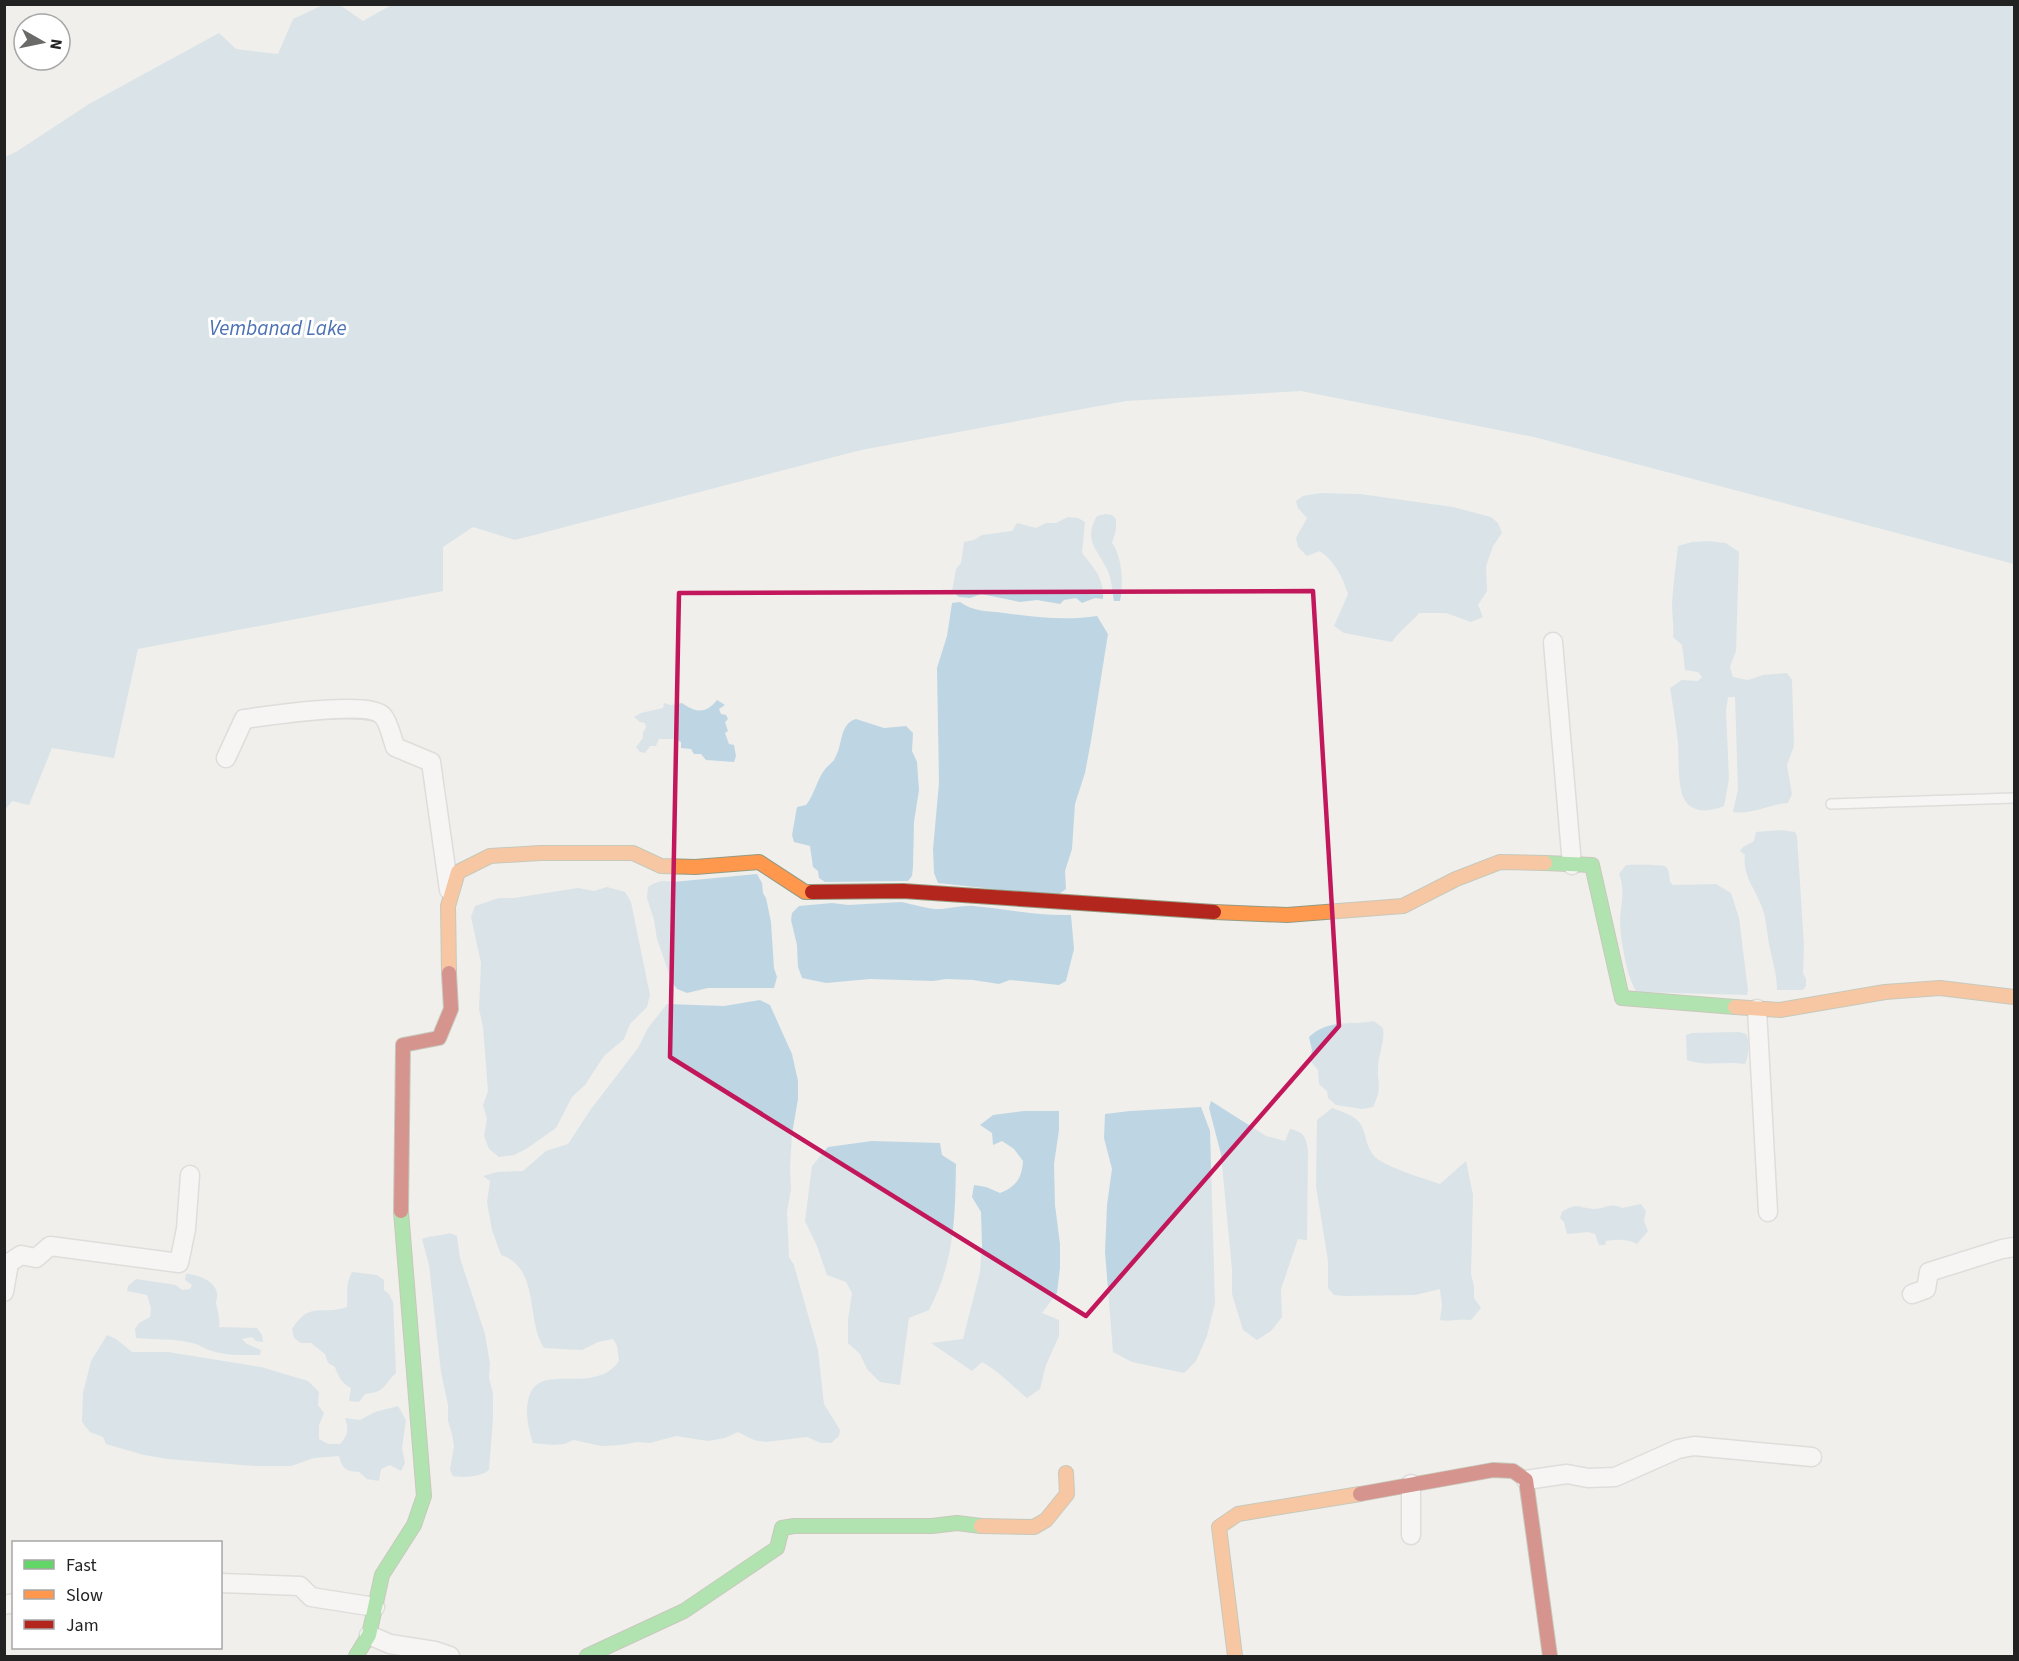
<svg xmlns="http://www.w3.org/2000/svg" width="2019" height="1661" font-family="'Source Sans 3',sans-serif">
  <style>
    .water { fill: #bed6e3 }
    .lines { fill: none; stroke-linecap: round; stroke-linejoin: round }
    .lane-casing { stroke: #c9c8c7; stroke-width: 12 }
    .street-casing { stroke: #c9c8c7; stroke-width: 21 }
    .fast-casing { stroke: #959b81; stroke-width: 16 }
    .slow-casing { stroke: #959b81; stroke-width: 16 }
    .jam-casing { stroke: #959b81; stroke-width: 16 }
    .lane { stroke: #fdfdfc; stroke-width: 9 }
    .street { stroke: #fdfdfc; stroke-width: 18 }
    .fast { stroke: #63d668; stroke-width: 14 }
    .slow { stroke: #ff974d; stroke-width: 14 }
    .jam { stroke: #b3261e; stroke-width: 14 }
    .marked { fill: none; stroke: #c2185b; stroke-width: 4.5; stroke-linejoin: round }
    .labels { text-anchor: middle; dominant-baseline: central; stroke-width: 6; stroke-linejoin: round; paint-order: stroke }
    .water-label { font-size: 21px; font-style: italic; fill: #4c71b4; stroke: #fff }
  </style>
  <rect width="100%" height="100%" fill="#f0efeb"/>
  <!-- water -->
  <g class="water">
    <polygon points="325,4 340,5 363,21 393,4 2014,5 2014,564 1534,437 1301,391 1126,401 861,450 515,540 473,527 443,547 443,591 138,649 114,758 52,748 29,805 12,801 5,810 5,157 16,152 89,104 219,33 236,49 278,54 293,19"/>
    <path d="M1321 493 1360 494 1453 507 1491 517 1498 523 1502 533 1493 546 1486 566 1487 591 1478 605 1483 617 1471 622 1446 613H1419C1410 624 1400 630 1392 642L1344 633 1334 626 1348 594C1342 576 1336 563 1320 551L1307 556 1298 547 1296 538 1307 518 1298 508 1296 501 1303 496Z"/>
    <path d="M1105 514 1112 515 1116 519V530L1112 543C1122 556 1124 585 1120 601H1114C1112 590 1112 580 1107 569 1097 549 1083 539 1097 516Z"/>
    <path d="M1068 517 1078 518 1085 522 1082 553C1094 568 1104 578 1103 599L1095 598 1082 603 1076 598 1064 600 1060 604 1037 600 1020 602 981 594 970 598 959 597 952 591 956 569 961 563 964 542 974 540 982 535 1012 531 1017 523 1036 528 1046 523H1056Z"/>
    <path d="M1708 541 1726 543 1739 552 1736 651 1730 667 1733 677 1748 680 1763 675 1787 673 1792 680 1794 746 1787 765 1792 794 1788 803C1769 804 1752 815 1733 812L1738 789 1735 697H1728L1726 711 1729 779 1724 806C1713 811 1695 814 1686 802 1677 790 1679 759 1678 743 1676 725 1673 706 1670 688L1682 680 1698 681 1702 677 1698 672 1685 670 1682 645 1673 637C1674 625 1672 615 1672 604 1673 584 1676 565 1678 546L1692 542Z"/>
    <path d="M960 602C974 612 988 611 1004 613 1036 617 1066 621 1097 616L1108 634 1091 741 1085 773 1075 804 1072 849 1065 871 1066 889 1056 896 938 883 934 873 933 849 939 783 937 668 947 636 952 603Z"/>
    <path d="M717 700 725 705 719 709 721 714 726 715 728 719 725 722 728 731 725 733 729 744 734 745 736 756 734 762 706 760 701 754H694L691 749 681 748V742L675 739H659L656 746H650L645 753 640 752 636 747 643 738V732L646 728 645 723 640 722 634 717 641 713 663 708 664 703 671 705 682 703C696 713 706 714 717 700Z"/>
    <path d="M856 719 884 728 906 726 913 733 912 751 917 762 919 790 914 822 913 867 912 876 908 881 825 882 819 878 818 871 813 867 810 846 794 842 792 835 797 807 806 805C815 794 817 778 826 768 829 765 833 762 835 758 843 745 839 724 856 719Z"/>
    <path d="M1781 830 1795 832 1797 836 1804 946 1803 973 1806 979V986L1803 990H1777C1777 973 1772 960 1769 944 1767 931 1766 919 1762 907 1755 888 1742 876 1745 855L1740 851 1743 847 1754 841 1756 832Z"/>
    <path d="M1626 865C1633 865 1663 864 1666 867 1670 871 1669 877 1670 882L1673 885 1716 884 1731 893 1739 918 1748 990 1747 995 1637 992C1627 979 1621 941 1620 924 1620 907 1626 890 1619 874Z"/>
    <path d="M757 874 762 883 763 893 766 898 771 922 774 968 777 977 774 988H708L687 993 677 989 672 982 657 939 654 920 647 898 648 887C657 881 663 880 673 882Z"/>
    <polygon points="607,887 625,892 631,902 650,995 647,1007 630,1024 624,1039 604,1056 585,1085 572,1097 556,1128 526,1149 514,1155 499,1157 489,1149 484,1136 487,1119 483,1105 488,1091 483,1027 479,1009 481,963 471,917 475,906 499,898 514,898 578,888 594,891"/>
    <path d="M901 902C913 904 929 910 942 909 953 908 963 905 974 906 1006 909 1038 916 1071 915L1074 949 1066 981 1059 985 1010 980 999 984 973 980 946 979 933 981 870 979 826 983 802 978 798 967 797 945 791 920 792 913 799 906 832 903 848 905Z"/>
    <path d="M760 1000 770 1005 792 1054 798 1081V1099L792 1134 790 1168 791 1189 787 1212 789 1257 794 1265 818 1350 824 1404 840 1430 839 1436 831 1443H821L807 1437 766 1442 754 1440 738 1432 725 1438 708 1441 676 1436 650 1443 637 1442 621 1445 601 1446 574 1440 564 1444 553 1445 533 1443C529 1432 525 1413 528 1401 536 1358 593 1398 619 1361L617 1346 613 1339 598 1342 582 1350 544 1348C526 1321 540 1267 501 1255L492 1230 487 1202 490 1181 483 1176 497 1172 523 1171 546 1151 568 1144 591 1109 638 1048 648 1028 667 1004 724 1006Z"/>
    <path d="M1374 1021 1383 1028C1385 1042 1379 1052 1378 1066 1377 1085 1383 1086 1373 1107L1362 1109 1336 1105 1328 1098 1327 1091 1319 1084 1318 1070 1310 1060 1312 1050 1309 1037C1330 1018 1348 1026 1374 1021Z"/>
    <path d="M1739 1032 1746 1034C1750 1041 1749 1056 1745 1064 1726 1061 1706 1067 1687 1060L1686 1035 1692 1033Z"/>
    <path d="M1211 1101 1266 1136 1285 1141 1290 1129C1304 1132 1306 1137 1308 1150L1307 1240 1298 1239 1281 1289 1282 1317 1271 1331 1257 1340 1243 1330 1232 1294V1270L1221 1154 1209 1108Z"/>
    <polygon points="1201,1107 1210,1131 1215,1303 1207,1336 1196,1361 1184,1373 1132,1362 1113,1352 1105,1252 1107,1205 1112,1169 1104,1138 1105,1114 1130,1111"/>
    <path d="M1332 1108C1342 1112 1358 1116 1362 1127 1367 1138 1366 1148 1375 1157 1386 1167 1425 1179 1440 1184L1466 1161 1473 1195 1471 1274 1474 1286V1298L1481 1308 1471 1320C1458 1318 1452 1322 1440 1320L1442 1305 1440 1289 1415 1295 1344 1296 1334 1295 1328 1288V1261L1316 1186 1317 1120Z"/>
    <path d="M1024 1111H1059V1130L1054 1164 1055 1205 1060 1244V1268L1057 1293 1042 1313 1059 1320V1336L1046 1365 1040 1389 1027 1398C1010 1384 1001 1373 982 1362L972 1371 931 1343 963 1339 980 1272 982 1245 981 1212 972 1197 974 1185 986 1187 1000 1193C1016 1187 1022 1178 1023 1161L1014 1149 1002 1141 993 1145 992 1133 980 1125 993 1115Z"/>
    <path d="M872 1141 940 1143 942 1155 956 1164C955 1219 955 1260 929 1310L909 1318 900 1385 880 1382 867 1369 860 1354 848 1343V1320L852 1293 846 1282 827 1275 817 1246 805 1221 812 1166 828 1147Z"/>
    <path d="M1641 1204 1646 1211 1644 1221 1648 1231 1637 1244C1628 1239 1617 1239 1606 1241L1605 1245H1599L1595 1234 1588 1232 1567 1234 1564 1222 1560 1218 1562 1212C1577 1202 1579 1208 1594 1209 1605 1209 1611 1202 1622 1208Z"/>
    <path d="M450 1233 457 1236 460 1258 485 1334 490 1364 489 1378 493 1393V1419L489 1470C481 1477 463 1478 453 1476L450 1470 454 1446 452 1434 448 1421V1405L441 1372 429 1265 422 1239C432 1235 440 1236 450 1233Z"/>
    <path d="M352 1272 377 1275 384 1280V1290L389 1294 393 1302 396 1373C383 1385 386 1392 365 1394L359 1402 349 1401 351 1388C342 1384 338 1376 335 1367L328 1363 325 1354 311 1343H301L294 1338 292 1329C311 1300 320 1316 347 1307 348 1294 345 1285 352 1272Z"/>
    <path d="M186 1274C197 1274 215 1281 217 1293 218 1297 216 1300 216 1303 218 1313 220 1317 219 1327L257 1328 262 1335 263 1342 256 1341 252 1337 242 1339 247 1344 261 1350 260 1355C242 1355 226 1356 209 1350 203 1348 199 1344 192 1343 174 1338 155 1340 136 1338L135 1329 139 1323 150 1317 151 1308 147 1295 127 1291 128 1286 136 1279 176 1285 182 1290 190 1289 192 1285 185 1280Z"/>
    <path d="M107 1335 116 1339 132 1352H168L261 1367 308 1381 319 1392 318 1405 324 1413 319 1425V1439L328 1444H340C348 1435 349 1430 345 1418L360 1420 375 1412 398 1406 406 1420 402 1448 405 1463 401 1471 390 1465 381 1469 379 1481 367 1479 359 1472C346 1471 342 1469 339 1456L314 1458 291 1466H254L168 1459 144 1455 106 1444 103 1437 90 1432 82 1422 83 1393 91 1361Z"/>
  </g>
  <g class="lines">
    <defs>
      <polyline id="lane" points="1831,804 2014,798"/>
      <g id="street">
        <polyline points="1553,642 1572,865"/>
        <path d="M226 758 244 719C267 716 369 700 383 716 389 723 392 738 395 747L431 762 449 890"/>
        <polyline points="1757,1009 1768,1212"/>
        <polyline points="4,1292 9,1263 21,1255 36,1258 50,1246 179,1263 186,1229 190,1175"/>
        <polyline points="1912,1294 1926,1289 1929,1272 2002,1249 2014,1247"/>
        <polyline points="1526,1480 1567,1474 1588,1478 1615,1477 1678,1449 1694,1446 1812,1457"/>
        <polyline points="1411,1484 1411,1535"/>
        <polyline points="220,1583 300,1586 311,1597 375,1607"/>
        <polyline points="4,1605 14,1603"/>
        <polyline points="369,1635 390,1644 435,1651 450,1656"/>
      </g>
      <g id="fast">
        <polyline points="1545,863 1592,865 1622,998 1735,1007"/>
        <polyline points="356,1656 369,1635 382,1575 414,1525 424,1496 401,1211"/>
        <polyline points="587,1656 684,1611 777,1548 782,1528 794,1526 932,1526 957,1523 981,1526"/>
      </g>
      <g id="slow">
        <polyline points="1214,912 1287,915 1403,906 1456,879 1500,862 1545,863"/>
        <polyline points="449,973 448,906 458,872 490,856 540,853 633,853 661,866 695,867 759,862 805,892 812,892"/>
        <polyline points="1735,1007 1780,1010 1885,992 1940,988 2014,997"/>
        <polyline points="981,1526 1034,1527 1046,1520 1067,1494 1066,1473"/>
        <polyline points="1235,1656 1219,1527 1238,1514 1360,1494"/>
      </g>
      <g id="jam">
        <polyline points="812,892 903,891 1214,912"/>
        <polyline points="401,1211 403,1045 439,1038 451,1009 449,973"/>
        <polyline points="1360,1494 1493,1470 1513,1471 1526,1480 1550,1656"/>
      </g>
    </defs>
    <!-- lane casing -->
    <use href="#lane" class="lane-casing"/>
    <!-- street casing -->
    <use href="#street" class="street-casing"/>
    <!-- fast casing -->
    <use href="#fast" class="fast-casing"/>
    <!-- slow casing -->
    <use href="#slow" class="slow-casing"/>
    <!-- jam casing -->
    <use href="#jam" class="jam-casing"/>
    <!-- lane -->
    <use href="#lane" class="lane"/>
    <!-- street -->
    <use href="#street" class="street"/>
    <!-- fast -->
    <use href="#fast" class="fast"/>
    <!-- slow -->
    <use href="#slow" class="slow"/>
    <!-- jam -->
    <use href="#jam" class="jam"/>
  </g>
  <!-- marked area -->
  <path d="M0 0H2019V1661H0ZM1313 591 1339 1026 1086 1316 670 1057 679 593Z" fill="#f0efeb" fill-opacity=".55" fill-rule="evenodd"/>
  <path class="marked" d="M1313 591 1339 1026 1086 1316 670 1057 679 593Z"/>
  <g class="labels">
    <!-- water labels -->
    <g class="water-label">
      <text x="278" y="328">Vembanad Lake</text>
    </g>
  </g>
  <!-- border -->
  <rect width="2019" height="1661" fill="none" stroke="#222222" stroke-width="12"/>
  <!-- legend -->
  <rect x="12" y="1541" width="210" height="108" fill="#ffffff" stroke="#a7a7a7" stroke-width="1.5"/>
  <rect x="24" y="1560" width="30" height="9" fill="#63d668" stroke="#a7a7a7" stroke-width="1.5"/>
  <text x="66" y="1571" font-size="18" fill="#222222">Fast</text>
  <rect x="24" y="1590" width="30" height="9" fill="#ff974d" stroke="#a7a7a7" stroke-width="1.5"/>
  <text x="66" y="1601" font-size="18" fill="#222222">Slow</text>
  <rect x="24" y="1620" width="30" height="9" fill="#b3261e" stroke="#a7a7a7" stroke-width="1.5"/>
  <text x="66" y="1631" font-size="18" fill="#222222">Jam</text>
  <!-- north arrow -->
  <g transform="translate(42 42) rotate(99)"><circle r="28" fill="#ffffff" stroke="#a7a7a7" stroke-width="1.5"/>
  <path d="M0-4.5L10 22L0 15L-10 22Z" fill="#6a6a68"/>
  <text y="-9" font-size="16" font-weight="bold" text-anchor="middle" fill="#222222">N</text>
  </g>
</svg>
